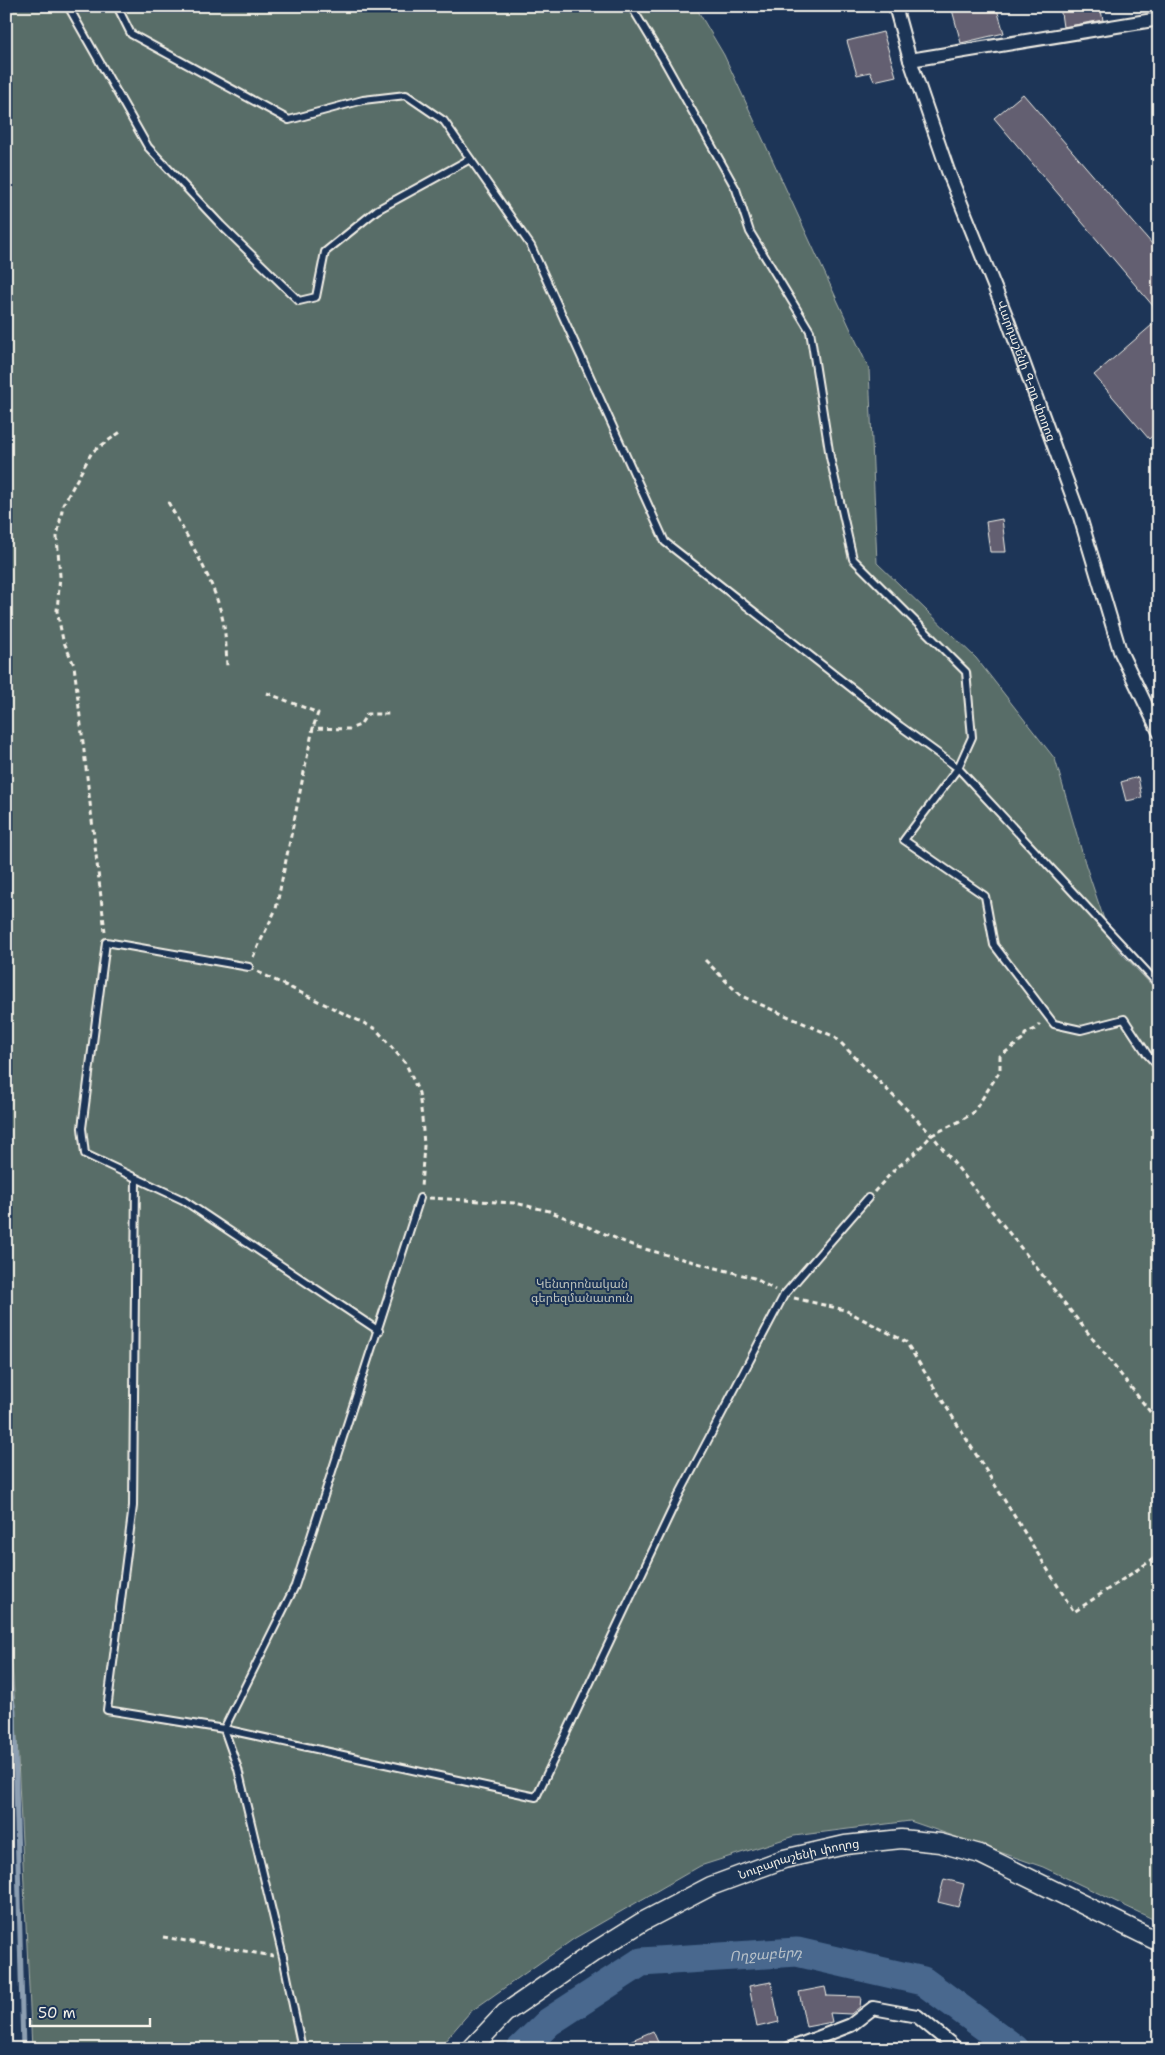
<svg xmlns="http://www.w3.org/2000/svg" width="1165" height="2055" font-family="'Shantell Sans','Noto Sans Armenian',sans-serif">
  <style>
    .green { fill: #596d68; stroke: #a6afa8 }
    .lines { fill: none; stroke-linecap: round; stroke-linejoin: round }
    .stream { stroke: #8d9fb2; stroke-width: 5 }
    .river { stroke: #48688e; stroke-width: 29 }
    .building { fill: #635f71; stroke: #f4f1e8 }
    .service-casing { stroke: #f4f1e8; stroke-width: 10 }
    .minor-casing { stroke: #f4f1e8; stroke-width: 16 }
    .secondary-casing { stroke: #f4f1e8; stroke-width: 21 }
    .path { stroke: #f4f1e8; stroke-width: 3; stroke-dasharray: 5 4; stroke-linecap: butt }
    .service { stroke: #1d3557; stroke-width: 6 }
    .minor { stroke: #1d3557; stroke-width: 12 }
    .secondary { stroke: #1d3557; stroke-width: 18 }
    .labels { text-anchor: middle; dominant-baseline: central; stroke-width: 4; stroke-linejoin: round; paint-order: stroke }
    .street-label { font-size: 12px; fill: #f4f1e8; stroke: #1d3557 }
    .park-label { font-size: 12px; fill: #bec3bb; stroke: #1d3557 }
    .water-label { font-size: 14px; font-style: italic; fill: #b8c1c8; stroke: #1d3557 }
  </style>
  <rect width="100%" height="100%" fill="#1d3557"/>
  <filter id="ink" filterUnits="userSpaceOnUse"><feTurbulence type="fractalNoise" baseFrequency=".02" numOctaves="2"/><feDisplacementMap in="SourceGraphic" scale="10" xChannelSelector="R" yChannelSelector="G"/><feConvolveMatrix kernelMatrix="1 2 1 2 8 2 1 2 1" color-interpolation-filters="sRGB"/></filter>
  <g filter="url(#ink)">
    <!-- green -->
    <polygon class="green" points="6,6 695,6 724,55 869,369 877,563 976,658 1055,759 1086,866 1112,943 1159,993 1159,1922 1043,1867 910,1821 794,1836 700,1866 575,1938 470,2012 438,2049 32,2049 16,1719 6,1589"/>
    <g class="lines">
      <!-- stream -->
      <polyline class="stream" points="6,1669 14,1710 23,2049"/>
      <!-- river -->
      <path class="river" id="s1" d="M521 2049 549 2022 641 1962 797 1952 923 1981 1015 2049"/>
    </g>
    <!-- building -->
    <g class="building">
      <polygon points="951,6 996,6 1004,33 961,43"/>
      <polygon points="1060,6 1100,6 1103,20 1063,27"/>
      <polygon points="883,32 896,76 874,81 870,72 857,75 847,41"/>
      <polygon points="1023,94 1159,252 1159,313 994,118"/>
      <polygon points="1159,319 1159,430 1149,439 1094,375"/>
      <polygon points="1002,519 1006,552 990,552 986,522"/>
      <polygon points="1138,777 1142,798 1126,801 1121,782"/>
      <polygon points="944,1879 964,1884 958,1907 938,1902"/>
      <polygon points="771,1982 779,2022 757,2027 749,1986"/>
      <polygon points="825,1987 827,1996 861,1997 860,2007 851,2014 830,2013 832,2022 806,2027 799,1992"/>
      <polygon points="653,2031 661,2049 611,2049"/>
    </g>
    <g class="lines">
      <defs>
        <g id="service">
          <polyline points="68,6 148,147 221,225 299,301 316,297 325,252 377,210 470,159"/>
          <polyline points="117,6 131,34 289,120 363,100 406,95 444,121 531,246 665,542 900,726 958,768 1159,985"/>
          <polyline points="631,6 663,59 736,189 750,232 810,331 830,457 853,559 966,672 972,737 958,768 904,840 985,896 994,945 1054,1024 1081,1030 1124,1019 1147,1054 1159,1067"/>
          <polyline points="249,967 106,942 82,1128 85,1154 136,1178 133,1506 107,1710 224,1729 238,1769 283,1957 302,2049"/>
          <polyline points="136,1178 183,1200 379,1331"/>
          <polyline points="420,1198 295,1586 224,1729 536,1797 678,1497 784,1295 868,1198"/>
        </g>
        <g id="minor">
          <path id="s2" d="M895 6 910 60 948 171 1007 318 1080 517 1120 651 1159 732"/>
          <polyline points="910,60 1159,19"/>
          <polyline points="789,2049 851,2025 873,2008 917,2016 957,2049"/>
        </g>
        <g id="secondary">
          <path id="s3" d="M471 2049 505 2013 594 1952 642 1922 711 1886 784 1859 845 1845 901 1839 940 1843 980 1854 1159 1942"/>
        </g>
      </defs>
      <!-- service casing -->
      <use href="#service" class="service-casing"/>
      <!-- minor casing -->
      <use href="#minor" class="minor-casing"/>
      <!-- secondary casing -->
      <use href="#secondary" class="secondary-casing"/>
      <!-- path -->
      <g class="path">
        <path d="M168 502C187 537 209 571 220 609 226 628 226 648 227 667"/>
        <polyline points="267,693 318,713 313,728"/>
        <polyline points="105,932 74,665 63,640 57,611 60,576 57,537 63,505 92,452 122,431"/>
        <polyline points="253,957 276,909 313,728 349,729 360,725 367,714 390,714"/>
        <polyline points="705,960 741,996 835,1037 932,1135 1159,1423"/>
        <polyline points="258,972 376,1029 406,1064 419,1093 422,1118 424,1145 421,1188"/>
        <polyline points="874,1192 895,1169 913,1155 932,1135 958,1122 973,1113 1000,1071 1000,1056 1024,1039 1025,1034 1035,1029 1040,1024"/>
        <polyline points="429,1198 515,1203 549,1211 637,1247 754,1278 775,1290"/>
        <polyline points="794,1298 845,1310 906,1342 1074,1612 1159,1555"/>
        <polyline points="163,1937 273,1956"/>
      </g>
      <!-- service -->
      <use href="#service" class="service"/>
      <!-- minor -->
      <use href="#minor" class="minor"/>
      <!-- secondary -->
      <use href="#secondary" class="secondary"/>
    </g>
  </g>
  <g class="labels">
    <!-- street labels -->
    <g class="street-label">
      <text stroke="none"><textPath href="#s2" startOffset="388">Վարդաշենի 9-րդ փողոց</textPath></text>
      <text stroke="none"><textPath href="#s3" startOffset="384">Նուբարաշենի փողոց</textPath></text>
    </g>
    <!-- park labels -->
    <g class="park-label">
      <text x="582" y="1284">Կենտրոնական<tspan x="582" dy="14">գերեզմանատուն</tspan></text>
    </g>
    <!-- water labels -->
    <g class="water-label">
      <text stroke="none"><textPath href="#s1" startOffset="274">Ողջաբերդ</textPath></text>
    </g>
  </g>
  <!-- margin -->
  <rect width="1165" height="2055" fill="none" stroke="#1d3557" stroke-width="25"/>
  <rect x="12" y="12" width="1140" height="2030" fill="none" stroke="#f4f1e8" stroke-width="2" filter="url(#ink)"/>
  <!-- scale -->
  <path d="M30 2018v8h120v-8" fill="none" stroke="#f4f1e8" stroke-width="2.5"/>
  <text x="38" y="2018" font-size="15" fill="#f4f1e8" stroke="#1d3557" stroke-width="4" paint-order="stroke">50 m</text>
</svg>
